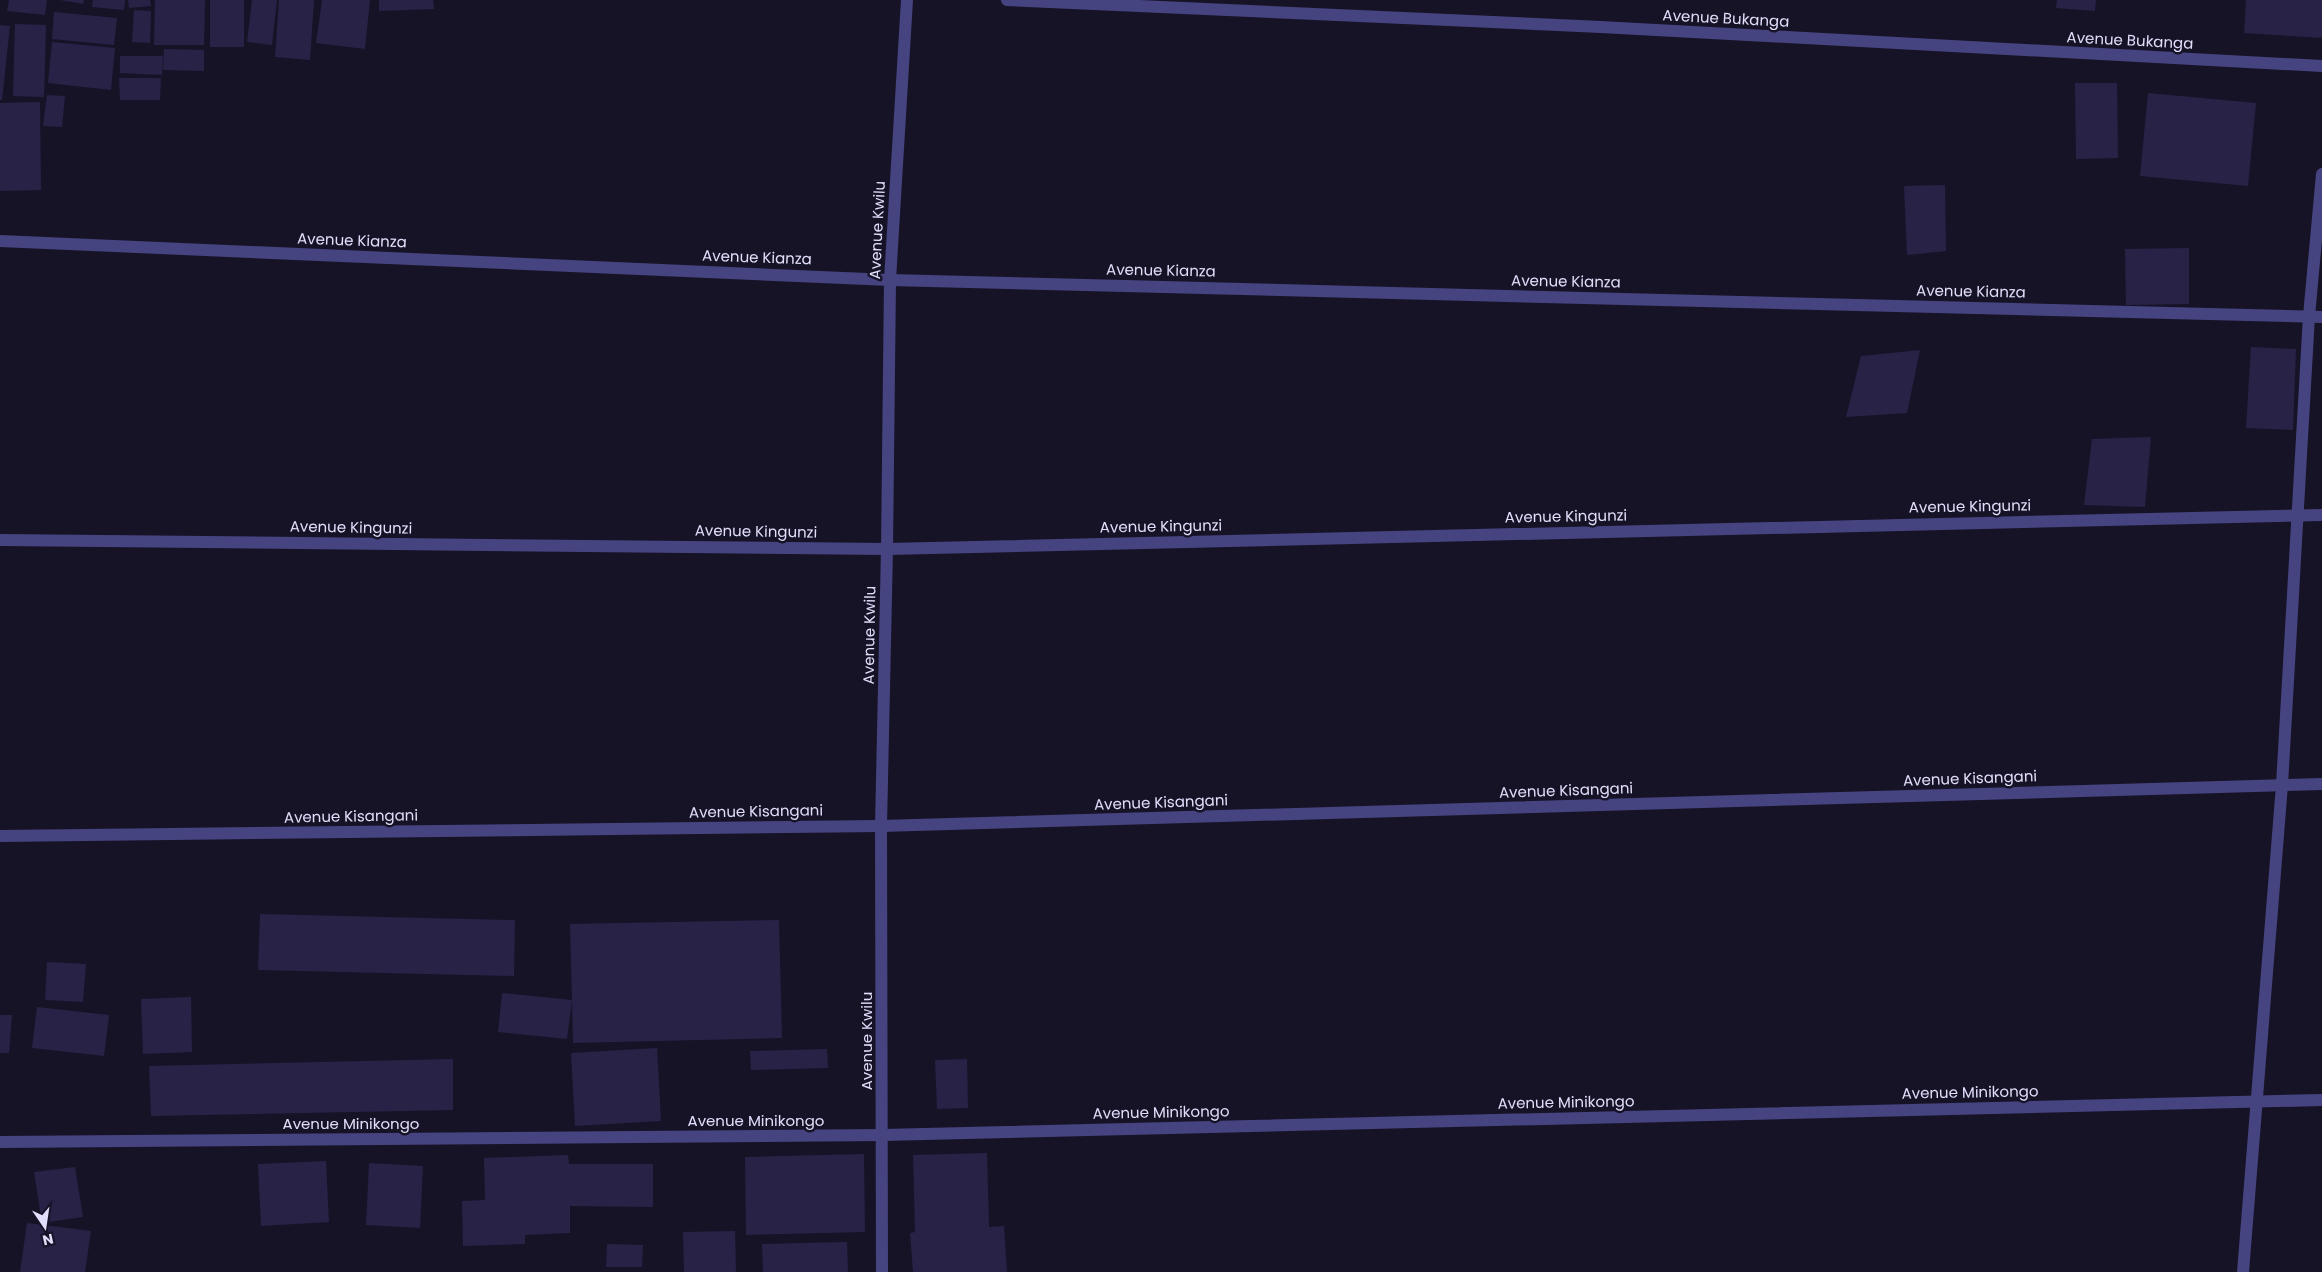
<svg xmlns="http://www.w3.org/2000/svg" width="2322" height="1272" font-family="Poppins,sans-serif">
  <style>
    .building { fill: #282246 }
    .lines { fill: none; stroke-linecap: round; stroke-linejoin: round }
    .minor { stroke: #464480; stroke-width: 12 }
    .labels { text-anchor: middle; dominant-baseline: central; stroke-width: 5; stroke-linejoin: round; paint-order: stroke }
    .street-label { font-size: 15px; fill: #e1defb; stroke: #161327 }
  </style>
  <rect width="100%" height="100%" fill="#161327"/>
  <!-- building -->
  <g class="building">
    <polygon points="9,0 47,0 45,15 7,11"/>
    <polygon points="60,0 84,0 83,4"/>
    <polygon points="93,0 125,0 124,10 92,7"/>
    <polygon points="128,0 150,0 151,6 129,8"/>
    <polygon points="155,0 205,0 204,45 154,45"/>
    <rect x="210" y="0" width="34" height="47"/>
    <polygon points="252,0 277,0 272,45 247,42"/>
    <polygon points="279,0 314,0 310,60 275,57"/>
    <polygon points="322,0 370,0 365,49 316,43"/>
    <polygon points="379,0 433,0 434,9 379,11"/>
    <polygon points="2057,0 2096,0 2095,11 2056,8"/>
    <polygon points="2246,0 2322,0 2322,38 2244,33"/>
    <polygon points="134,10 151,11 150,43 132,42"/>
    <polygon points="54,12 117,18 114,45 52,39"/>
    <polygon points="15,24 46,25 44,97 13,96"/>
    <polygon points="0,25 10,26 2,100 0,100"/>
    <polygon points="52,42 115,48 111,90 48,83"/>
    <polygon points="164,49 204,50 204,71 163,70"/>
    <polygon points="120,56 163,56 162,75 120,73"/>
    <polygon points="119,78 161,78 160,100 120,100"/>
    <polygon points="2075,83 2117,83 2118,158 2076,159"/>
    <polygon points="2148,93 2256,103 2248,186 2140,176"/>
    <polygon points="47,95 65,96 62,127 43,126"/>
    <polygon points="40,102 41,190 0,191 0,103"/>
    <polygon points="1945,185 1946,251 1907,255 1904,186"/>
    <polygon points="2189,248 2189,304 2126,305 2125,249"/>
    <polygon points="2251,347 2296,349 2293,430 2246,428"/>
    <polygon points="1920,350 1907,413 1846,417 1861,356"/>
    <polygon points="2151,437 2145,507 2084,505 2092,439"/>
    <polygon points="260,914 515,920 514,976 258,970"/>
    <polygon points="779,920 782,1038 573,1043 572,1000 567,1039 498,1032 502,993 572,1000 570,924"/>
    <polygon points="47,962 86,964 83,1002 45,1000"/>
    <polygon points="191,997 192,1052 143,1054 141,999"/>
    <polygon points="37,1007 109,1015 104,1056 32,1048"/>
    <polygon points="0,1015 12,1015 9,1053 0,1053"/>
    <polygon points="657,1048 661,1121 575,1126 571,1053"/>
    <polygon points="827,1049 828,1068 751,1070 750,1051"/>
    <polygon points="453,1059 453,1110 151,1116 149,1066"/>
    <polygon points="967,1059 968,1108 937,1109 935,1060"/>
    <polygon points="987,1153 989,1227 1004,1226 1007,1272 913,1272 910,1233 915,1232 913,1155"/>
    <polygon points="864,1154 865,1232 746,1235 745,1157"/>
    <polygon points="568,1155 569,1164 653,1164 653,1207 570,1206 570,1233 525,1235 525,1244 463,1246 462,1201 485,1200 484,1158"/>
    <polygon points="326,1161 329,1222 261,1226 258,1164"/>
    <polygon points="369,1163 423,1166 420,1228 366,1225"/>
    <polygon points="75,1167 83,1217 42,1223 34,1172"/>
    <polygon points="27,1223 91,1231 85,1272 20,1272"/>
    <polygon points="735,1231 736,1272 684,1272 683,1232"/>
    <polygon points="847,1242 848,1272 763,1272 762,1244"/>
    <polygon points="607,1244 643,1245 642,1267 606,1267"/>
  </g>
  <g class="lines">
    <!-- minor -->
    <g class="minor">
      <polyline points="1007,0 1601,27 2322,66"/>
      <polyline points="0,241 890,280 2322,317"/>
      <polyline points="0,540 887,549 2322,515"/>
      <polyline points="0,836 881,826 2322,784"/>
      <polyline points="0,1142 883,1135 2322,1100"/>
      <polyline points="882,1272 881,826 887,549 890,280 907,0"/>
      <polyline points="2243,1272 2282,785 2309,316 2322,174"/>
    </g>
  </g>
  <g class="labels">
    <!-- street labels -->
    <g class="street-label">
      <text transform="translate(1726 18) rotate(3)">Avenue Bukanga</text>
      <text transform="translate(2130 40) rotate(3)">Avenue Bukanga</text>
      <text transform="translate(877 230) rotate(-87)">Avenue Kwilu</text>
      <text transform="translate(352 240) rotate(2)">Avenue Kianza</text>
      <text transform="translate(757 257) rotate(2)">Avenue Kianza</text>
      <text transform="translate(1161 270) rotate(1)">Avenue Kianza</text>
      <text transform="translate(1566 281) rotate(1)">Avenue Kianza</text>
      <text transform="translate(1971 291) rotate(1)">Avenue Kianza</text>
      <text transform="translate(1970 506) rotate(-1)">Avenue Kingunzi</text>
      <text transform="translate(1566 516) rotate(-1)">Avenue Kingunzi</text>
      <text transform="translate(1161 526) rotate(-1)">Avenue Kingunzi</text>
      <text transform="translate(351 527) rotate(1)">Avenue Kingunzi</text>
      <text transform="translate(756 531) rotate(1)">Avenue Kingunzi</text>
      <text transform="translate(869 635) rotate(-89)">Avenue Kwilu</text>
      <text transform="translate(1970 778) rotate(-2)">Avenue Kisangani</text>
      <text transform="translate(1566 790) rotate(-2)">Avenue Kisangani</text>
      <text transform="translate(1161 802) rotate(-2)">Avenue Kisangani</text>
      <text transform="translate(756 811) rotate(-1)">Avenue Kisangani</text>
      <text transform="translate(351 816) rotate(-1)">Avenue Kisangani</text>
      <text transform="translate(866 1041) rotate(-90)">Avenue Kwilu</text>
      <text transform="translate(1970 1092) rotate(-1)">Avenue Minikongo</text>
      <text transform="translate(1566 1102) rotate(-1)">Avenue Minikongo</text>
      <text transform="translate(1161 1112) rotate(-1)">Avenue Minikongo</text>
      <text x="756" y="1120">Avenue Minikongo</text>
      <text x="351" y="1123">Avenue Minikongo</text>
    </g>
  </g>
  <!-- north arrow -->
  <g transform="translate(45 1227) rotate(167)" stroke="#161327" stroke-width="4" paint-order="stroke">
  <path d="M0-4L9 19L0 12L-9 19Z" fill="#e1defb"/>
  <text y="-8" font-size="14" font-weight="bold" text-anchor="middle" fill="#e1defb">N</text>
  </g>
</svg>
